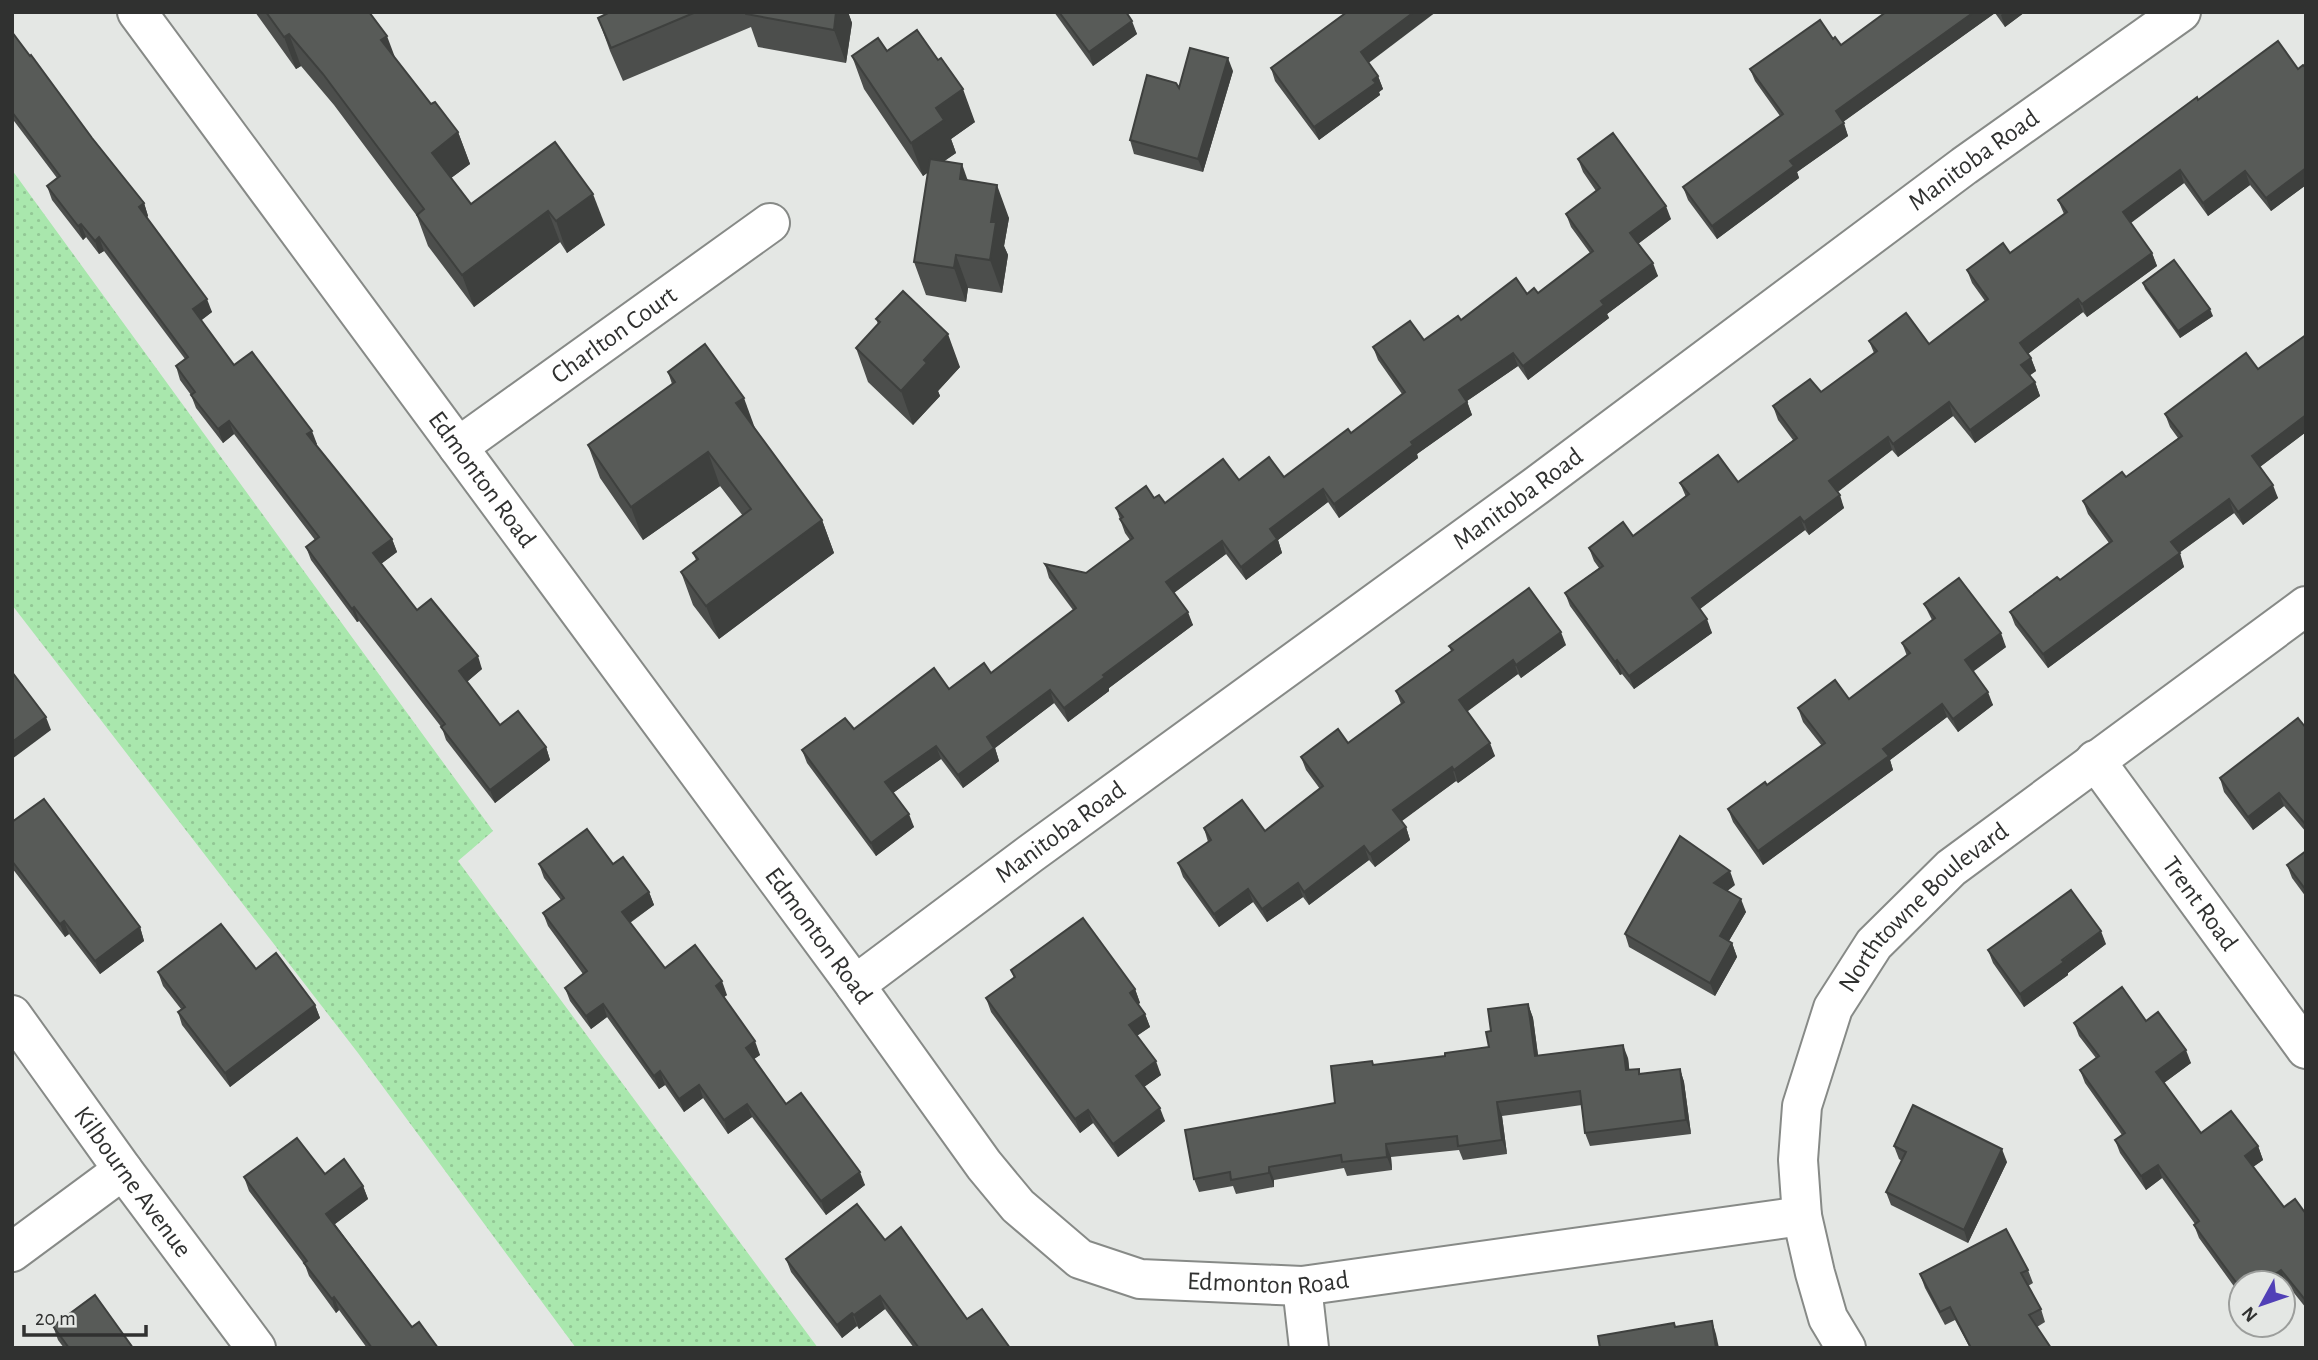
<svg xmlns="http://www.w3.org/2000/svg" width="2318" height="1360" font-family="'Alegreya Sans',sans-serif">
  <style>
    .grass { fill: url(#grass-dots) }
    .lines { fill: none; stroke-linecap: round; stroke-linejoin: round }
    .minor-casing { stroke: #878a87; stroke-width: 42 }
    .tertiary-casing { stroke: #878a87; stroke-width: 42 }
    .minor { stroke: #fff; stroke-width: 38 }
    .tertiary { stroke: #fff; stroke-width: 38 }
    .wall { fill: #4c4e4c }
    .shaded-wall { fill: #3e403e }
    .building { fill: #585b58; stroke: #3e403e; stroke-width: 2 }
    .labels { text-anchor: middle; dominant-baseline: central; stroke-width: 7; stroke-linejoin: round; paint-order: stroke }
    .street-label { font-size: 26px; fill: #303130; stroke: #e4e7e4 }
  </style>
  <defs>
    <pattern id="grass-dots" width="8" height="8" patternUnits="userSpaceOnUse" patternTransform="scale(1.75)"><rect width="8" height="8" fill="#a9e7ad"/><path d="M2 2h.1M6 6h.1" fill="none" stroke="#92c795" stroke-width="1.8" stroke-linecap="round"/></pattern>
  </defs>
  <rect width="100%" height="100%" fill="#e4e7e4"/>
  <!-- grass -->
  <polygon class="grass" points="12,170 493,831 458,861 818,1348 576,1348 358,1053 12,605"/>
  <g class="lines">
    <defs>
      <g id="minor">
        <path id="s1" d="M137 12 855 985 984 1165 1018 1206 1080 1259 1140 1279 1302 1286 1802 1216"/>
        <path id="s2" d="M458 447 770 223"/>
        <path id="s3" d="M2095 760 2306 1049"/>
        <path id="s4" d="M855 985 1030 854 1536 486 1964 166 2181 12"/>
        <path id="s5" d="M12 1015 123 1170 256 1348"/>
        <polyline points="12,1252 123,1170"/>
        <polyline points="1302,1286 1309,1348"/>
      </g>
      <g id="tertiary">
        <path id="s6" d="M1846 1348 1828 1318 1815 1273 1802 1216 1798 1160 1802 1106 1833 1008 1874 944 1951 868 2306 606"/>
      </g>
    </defs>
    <!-- minor casing -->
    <use href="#minor" class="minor-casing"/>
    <!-- tertiary casing -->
    <use href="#tertiary" class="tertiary-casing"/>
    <!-- minor -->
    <use href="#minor" class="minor"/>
    <!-- tertiary -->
    <use href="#tertiary" class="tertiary"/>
  </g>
  <!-- wall -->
  <g class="wall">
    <polygon points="255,12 369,12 395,58 431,104 458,132 470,164 451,178 471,204 555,142 605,225 567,253 560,242 474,307 428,246 417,216 334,105 301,66 296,69"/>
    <polygon points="610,12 848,12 852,23 846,63 758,47 751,27 623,81 610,51 598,18"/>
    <polygon points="1054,12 1126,12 1137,34 1093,66"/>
    <polygon points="1886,12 2025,12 2005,27 1995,13 1843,122 1848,136 1797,172 1799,178 1717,239 1688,200 1683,187 1780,116 1755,81 1750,69 1833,39 1841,45"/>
    <polygon points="12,32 92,138 144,203 148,216 147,217 212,312 201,320 234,365 317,444 316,445 392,539 397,552 381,564 417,610 482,669 467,682 500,725 546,747 550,760 495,803 446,740 442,728 359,621 357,622 311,560 306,547 315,540 234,434 223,443 196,408 191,395 180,380 176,366 185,359 104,251 99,254 86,237 83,240 52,200 47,186 57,178 14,121 12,115"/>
    <polygon points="887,51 975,122 951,139 956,153 944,161 968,180 1009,218 1004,246 1008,255 1002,293 968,288 966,302 926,295 914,262 928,172 923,176 864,89 852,56"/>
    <polygon points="1369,63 1378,76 1383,89 1379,92 1380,95 1319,140 1275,81 1271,68"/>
    <polygon points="2306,68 2306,185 2271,211 2250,185 2208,216 2184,183 2130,223 2152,253 2157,266 2087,317 2083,312 2028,354 2031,358 2036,371 2030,375 2035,382 2040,396 1975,443 1953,416 1898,457 1892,450 1837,492 1844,508 1809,535 1805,530 1700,609 1712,633 1634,689 1622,674 1620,675 1570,606 1565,593 1599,568 1594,561 1589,548 1633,536 1686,497 1680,483 1738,482 1793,440 1778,420 1773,406 1821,392 1874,353 1869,341 1929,344 1985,301 1972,283 1967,270 2010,253 2064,214 2058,200 2198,100 2298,69"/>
    <polygon points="1233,71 1203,172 1134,154 1130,140 1179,88"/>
    <polygon points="1578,159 1671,219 1638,244 1658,276 1607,314 1609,318 1528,380 1518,366 1467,401 1472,415 1417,454 1418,458 1339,518 1328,502 1278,540 1282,553 1246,580 1226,554 1174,593 1193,625 1109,688 1109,691 1068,722 1054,703 995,748 999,761 963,788 941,759 893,793 914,827 876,856 807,763 802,750 854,729 949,689 991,673 1073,610 1049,578 1045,564 1086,573 1130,540 1125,533 1116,508 1154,498 1165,503 1239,480 1284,477 1351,433 1402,394 1378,360 1373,347 1424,340 1461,320 1527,294 1538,293 1590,253 1571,227 1566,214 1596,191 1583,172"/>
    <polygon points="2143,283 2213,316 2180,338 2145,289"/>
    <polygon points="876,319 960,367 938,391 940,396 913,425 868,382 856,348 878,324"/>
    <polygon points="668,372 756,430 822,520 834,553 719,639 693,605 681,572 696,560 693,553 743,516 720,486 643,540 600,478 588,445 672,384"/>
    <polygon points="2165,414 2306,432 2260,467 2278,498 2243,525 2234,513 2179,553 2184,567 2048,668 2015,625 2010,612 2060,580 2109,543 2088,514 2083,501 2126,477 2178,438 2170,427"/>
    <polygon points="1924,604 2006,647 1973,671 1993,705 1958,732 1947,717 1890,760 1893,770 1763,865 1733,822 1728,809 1767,785 1822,746 1803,722 1798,708 1849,699 1907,656 1902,643 1932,620"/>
    <polygon points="1566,645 1521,678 1518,674 1467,711 1495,756 1458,783 1456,781 1401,821 1406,827 1410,840 1375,867 1369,860 1309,905 1303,897 1267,922 1253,902 1219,927 1183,877 1178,863 1208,842 1204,828 1265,831 1320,789 1306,770 1301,757 1348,743 1401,704 1396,691 1451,651 1449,646"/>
    <polygon points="2306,728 2306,832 2284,806 2253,830 2224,792 2220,778"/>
    <polygon points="12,822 140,927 144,941 100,974 69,934 65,937 12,868"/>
    <polygon points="2306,851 2306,897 2292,878 2287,865"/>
    <polygon points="539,864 613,864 649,892 654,905 630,923 665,968 727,995 724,997 760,1055 754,1059 786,1104 865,1185 826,1215 752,1117 728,1134 703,1098 684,1112 665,1085 659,1089 607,1017 591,1029 570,1001 565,988 583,974 548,926 543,913 561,900 544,878"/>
    <polygon points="1735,885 1727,891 1746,912 1729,941 1732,943 1737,957 1715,996 1629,947 1625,934"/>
    <polygon points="2106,944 2068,973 2068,975 2024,1007 1993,963 1988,950"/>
    <polygon points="256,969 315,1005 320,1018 230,1087 182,1025 178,1012 181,1009 163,986 158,972"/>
    <polygon points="1011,970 1135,989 1140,1003 1138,1004 1145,1014 1150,1027 1137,1036 1161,1075 1144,1087 1165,1121 1118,1157 1093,1123 1080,1133 991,1012 986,998 1014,978"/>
    <polygon points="1528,1004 1533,1018 1538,1056 1628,1058 1629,1070 1640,1074 1680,1069 1684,1082 1691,1134 1590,1146 1585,1133 1582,1105 1502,1116 1507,1154 1463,1160 1459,1150 1391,1157 1392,1170 1347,1176 1344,1168 1274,1180 1274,1187 1236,1194 1233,1186 1199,1192 1194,1179 1335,1103 1373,1065 1445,1056 1489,1047 1491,1031"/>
    <polygon points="2146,1021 2191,1063 2164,1083 2201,1133 2258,1146 2263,1160 2253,1167 2284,1207 2306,1214 2306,1308 2286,1283 2241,1283 2241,1296 2199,1238 2194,1225 2195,1224 2162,1178 2146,1190 2120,1153 2115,1140 2122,1135 2085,1083 2080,1070 2096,1058 2079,1036 2074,1023"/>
    <polygon points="1894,1146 2007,1162 1968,1243 1891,1205 1886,1192 1902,1161 1899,1159"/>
    <polygon points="325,1174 363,1186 368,1199 335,1224 412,1327 438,1348 367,1348 339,1310 336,1313 309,1276 305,1265 249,1191 244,1177"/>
    <polygon points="885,1240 967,1319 1010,1348 914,1348 885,1309 859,1329 857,1326 842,1338 791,1272 786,1259"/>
    <polygon points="2028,1270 2033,1283 2028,1286 2041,1309 2045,1322 2037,1327 2051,1348 1970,1348 1955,1320 1945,1325 1925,1288 1920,1274"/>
    <polygon points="53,1326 133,1348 64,1348 58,1340"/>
  </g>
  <!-- shaded-wall -->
  <g class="shaded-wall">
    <polygon points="835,12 848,12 852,23 846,63 834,30"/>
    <polygon points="1414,12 1436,12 1366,65 1361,52"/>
    <polygon points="1974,12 1994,12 1995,13 1840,124 1836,111"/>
    <polygon points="2004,12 2025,12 2005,27 2001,15"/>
    <polygon points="1132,21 1137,34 1093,66 1089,52"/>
    <polygon points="289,34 301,66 296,69 284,37"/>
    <polygon points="387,36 399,68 381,40"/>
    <polygon points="1228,58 1233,71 1203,172 1198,159"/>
    <polygon points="1378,76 1383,89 1379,92 1380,95 1319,140 1314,127"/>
    <polygon points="963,89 975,122 951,139 956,153 923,176 911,143 936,108"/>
    <polygon points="1844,123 1848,136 1797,172 1799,178 1717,239 1712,226 1790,161"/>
    <polygon points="458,132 470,164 443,184 432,153"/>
    <polygon points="962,164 974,198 960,179"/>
    <polygon points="2306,168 2306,185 2271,211 2266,198"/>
    <polygon points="2180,170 2184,183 2127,226 2123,212"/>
    <polygon points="2245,171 2250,185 2208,216 2203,203"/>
    <polygon points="997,185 1009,218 1004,246 1008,255 1002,293 990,260 991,222"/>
    <polygon points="593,194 605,225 567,253 556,221"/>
    <polygon points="144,203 148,216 144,220 139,207"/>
    <polygon points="1666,206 1671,219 1635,246 1630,233"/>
    <polygon points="548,211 560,242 474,307 462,275"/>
    <polygon points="81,224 86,237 83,240 78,226"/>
    <polygon points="99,237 104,251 99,254 95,241"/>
    <polygon points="2152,253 2157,266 2087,317 2082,304"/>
    <polygon points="956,255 968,288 966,302 954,268"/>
    <polygon points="1653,263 1658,276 1607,314 1609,318 1528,380 1523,366 1601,301"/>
    <polygon points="207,299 212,312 198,323 193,309"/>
    <polygon points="2078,299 2083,312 2025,356 2020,343"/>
    <polygon points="2210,309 2213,316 2180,338 2178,331"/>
    <polygon points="948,334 960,367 938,391 940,396 913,425 901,391 924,360"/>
    <polygon points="1513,353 1518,366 1464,403 1459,390"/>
    <polygon points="2031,358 2036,371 2026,378 2021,365"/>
    <polygon points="2035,382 2040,396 1975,443 1970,430"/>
    <polygon points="744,398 756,431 736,403"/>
    <polygon points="1467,402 1472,415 1417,454 1418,458 1339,518 1334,504 1411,442"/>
    <polygon points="1949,402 1953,416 1898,457 1893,444"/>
    <polygon points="2306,415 2306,432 2257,469 2252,456"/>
    <polygon points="229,421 234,434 223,443 218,429"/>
    <polygon points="312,431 317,444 312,448 307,434"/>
    <polygon points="1888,437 1892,450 1834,495 1829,481"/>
    <polygon points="708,452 720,486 643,540 631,507"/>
    <polygon points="2273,485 2278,498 2243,525 2238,512"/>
    <polygon points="1323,489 1328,502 1278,540 1282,553 1246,580 1241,567 1270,529"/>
    <polygon points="1840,495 1844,508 1809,535 1804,522"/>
    <polygon points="2229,499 2234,513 2176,555 2171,542"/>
    <polygon points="1800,517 1805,530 1697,611 1692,598"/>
    <polygon points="822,520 834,553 719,639 706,606"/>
    <polygon points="392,539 397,552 378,566 373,553"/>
    <polygon points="1222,541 1226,554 1171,595 1166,582"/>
    <polygon points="2180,553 2184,567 2048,668 2043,654"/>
    <polygon points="354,607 359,621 357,622 352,609"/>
    <polygon points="1188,612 1193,625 1109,688 1109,691 1068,722 1064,708 1103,675"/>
    <polygon points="1707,619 1712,633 1634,689 1629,676"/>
    <polygon points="1561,632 1566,645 1521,678 1516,665"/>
    <polygon points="2001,633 2006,647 1970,674 1965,660"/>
    <polygon points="478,656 482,669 464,684 459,671"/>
    <polygon points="1513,660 1518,674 1464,714 1459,700"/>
    <polygon points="1617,660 1622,674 1620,675 1615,662"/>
    <polygon points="1050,690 1054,703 995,748 999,761 963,788 958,775 987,737"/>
    <polygon points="1988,692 1993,705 1958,732 1953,719"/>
    <polygon points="1942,704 1947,717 1890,760 1893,770 1763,865 1758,851 1883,749"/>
    <polygon points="46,717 51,730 12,759 12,742"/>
    <polygon points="1490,743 1495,756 1458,783 1454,770"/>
    <polygon points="936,746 941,759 890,795 885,782"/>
    <polygon points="546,747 550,760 495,803 490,790"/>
    <polygon points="1452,767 1456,781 1398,824 1393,810"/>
    <polygon points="2279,793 2284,806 2253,830 2248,817"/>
    <polygon points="909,814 914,827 876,856 871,843"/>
    <polygon points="1406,827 1410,840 1375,867 1370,854"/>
    <polygon points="1364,846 1369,860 1309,905 1304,892"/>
    <polygon points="1730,871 1735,885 1719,897 1714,883"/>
    <polygon points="1298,883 1303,897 1267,922 1262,909"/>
    <polygon points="1248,889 1253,902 1219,927 1214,914"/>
    <polygon points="649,892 654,905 626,925 622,912"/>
    <polygon points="1741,899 1746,912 1724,949 1720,936"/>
    <polygon points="64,921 69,934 65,937 60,924"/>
    <polygon points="140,927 144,941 100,974 95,961"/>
    <polygon points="2101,931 2106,944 2068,973 2068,975 2024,1007 2020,994"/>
    <polygon points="1732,943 1737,957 1715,996 1710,983"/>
    <polygon points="722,981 727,995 721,999 716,986"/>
    <polygon points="1135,989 1140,1003 1135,1006 1130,993"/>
    <polygon points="603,1004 607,1017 591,1029 586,1016"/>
    <polygon points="1528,1004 1533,1018 1540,1069 1535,1056"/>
    <polygon points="315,1005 320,1018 230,1087 225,1073"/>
    <polygon points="1145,1014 1150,1027 1133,1038 1129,1025"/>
    <polygon points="755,1041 760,1055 751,1061 746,1048"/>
    <polygon points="1623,1045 1628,1058 1631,1083 1626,1070"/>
    <polygon points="2186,1050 2191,1063 2161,1085 2156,1072"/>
    <polygon points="1156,1061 1161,1075 1141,1089 1136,1076"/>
    <polygon points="1680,1069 1684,1082 1691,1134 1686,1120"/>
    <polygon points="660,1071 665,1085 659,1089 654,1076"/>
    <polygon points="699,1085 703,1098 684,1112 679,1099"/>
    <polygon points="1497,1102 1502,1116 1507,1154 1502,1140"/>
    <polygon points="747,1104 752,1117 728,1134 724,1120"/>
    <polygon points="1160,1108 1165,1121 1118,1157 1113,1144"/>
    <polygon points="1088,1110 1093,1123 1080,1133 1075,1119"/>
    <polygon points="1386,1144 1391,1157 1392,1170 1387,1157"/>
    <polygon points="2258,1146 2263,1160 2250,1169 2245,1156"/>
    <polygon points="2002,1149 2007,1162 1968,1243 1964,1230"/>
    <polygon points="2158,1165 2162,1178 2146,1190 2141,1176"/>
    <polygon points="1269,1167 1274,1180 1274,1187 1269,1173"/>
    <polygon points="860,1172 865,1185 826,1215 821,1201"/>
    <polygon points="363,1186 368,1199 331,1227 326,1214"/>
    <polygon points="2281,1270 2286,1283 2283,1285 2283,1283 2263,1283"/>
    <polygon points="880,1296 885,1309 859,1329 854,1315"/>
    <polygon points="334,1297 339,1310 336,1313 332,1299"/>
    <polygon points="852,1313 857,1326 842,1338 837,1325"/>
    <polygon points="1712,1321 1716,1334 1719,1348 1716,1348"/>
  </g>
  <!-- building -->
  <g class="building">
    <polygon points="266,12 369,12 387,36 381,40 431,104 435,102 458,132 432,153 471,204 555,142 593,194 556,221 548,211 462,275 417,215 424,209 323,74 289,34 284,37"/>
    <polygon points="610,12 696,12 611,48 598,18"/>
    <polygon points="746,12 836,12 834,30 746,14"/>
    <polygon points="1059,12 1126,12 1132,21 1089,52"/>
    <polygon points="1347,12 1414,12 1361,52 1378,76 1373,80 1376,83 1314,127 1271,68"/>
    <polygon points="1886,12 1974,12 1836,111 1844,123 1790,161 1794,166 1712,226 1683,187 1783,114 1750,69 1820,20 1833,39 1835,37 1841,45"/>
    <polygon points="917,30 938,60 941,58 963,89 936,108 944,120 911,143 852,56 878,38 887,51"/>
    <polygon points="12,32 30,56 31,55 92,138 144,203 139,207 207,299 193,309 234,365 252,352 312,431 307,434 392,539 373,553 417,610 431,599 478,656 459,671 500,725 518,711 546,747 490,790 441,727 445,724 354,607 352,609 306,547 319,537 229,421 218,429 191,395 195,392 176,366 188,357 99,237 95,241 81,224 78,226 47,186 60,176 12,112"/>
    <polygon points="2278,41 2298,69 2303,65 2306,68 2306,168 2266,198 2245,171 2203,203 2180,170 2123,212 2152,253 2082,304 2078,299 2020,343 2031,358 2021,365 2035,382 1970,430 1949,402 1893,444 1888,437 1829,481 1840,495 1804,522 1800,517 1692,598 1707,619 1629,676 1617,660 1615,662 1565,593 1603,566 1589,548 1623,522 1633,536 1689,494 1680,483 1718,455 1738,482 1797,438 1773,406 1810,379 1821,392 1877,351 1869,341 1906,313 1929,344 1988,299 1967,270 2003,243 2010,253 2067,212 2058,200 2197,97 2198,100"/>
    <polygon points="1190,48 1228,58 1198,159 1130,140 1147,75 1176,83 1179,88"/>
    <polygon points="1613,133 1666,206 1630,233 1653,263 1601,301 1604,305 1523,366 1513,353 1459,390 1467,402 1411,442 1413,445 1334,504 1323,489 1270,529 1277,539 1241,567 1222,541 1166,582 1188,612 1103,675 1105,677 1064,708 1050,690 987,737 994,748 958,775 936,746 885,782 909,814 871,843 802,750 845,718 854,729 934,668 949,689 984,663 991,673 1076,608 1045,564 1086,573 1133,538 1120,519 1123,517 1116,508 1146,486 1154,498 1159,495 1165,503 1223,459 1239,480 1269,457 1284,477 1348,429 1351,433 1405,392 1373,347 1410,321 1424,340 1458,316 1461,320 1516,278 1527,294 1534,288 1538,293 1593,251 1566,214 1600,188 1578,159"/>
    <polygon points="930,159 962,164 960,179 997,185 991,222 996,222 990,260 956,255 954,268 914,262"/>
    <polygon points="2174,260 2210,309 2178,331 2143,283"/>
    <polygon points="903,291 948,334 924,360 927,363 901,391 856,348 880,322 876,319"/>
    <polygon points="2306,335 2306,415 2252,456 2273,485 2238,512 2229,499 2171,542 2180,553 2043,654 2010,612 2057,577 2060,580 2112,541 2083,501 2122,472 2126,477 2182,436 2165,414 2246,353 2258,369"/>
    <polygon points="705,344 744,398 736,403 822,520 706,606 681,572 698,559 693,553 751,509 708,452 631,507 588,445 675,382 668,372"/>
    <polygon points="1959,578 2001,633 1965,660 1988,692 1953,719 1942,704 1883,749 1889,756 1758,851 1728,809 1765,782 1767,785 1825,743 1798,708 1835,680 1849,699 1910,653 1902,643 1935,618 1924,604"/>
    <polygon points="1529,588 1561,632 1516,665 1513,660 1459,700 1490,743 1454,770 1452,767 1393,810 1406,827 1370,854 1364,846 1304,892 1298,883 1262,909 1248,889 1214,914 1178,863 1211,840 1204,828 1242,800 1265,831 1323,786 1301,757 1338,729 1348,743 1404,702 1396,691 1453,650 1449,646"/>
    <polygon points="12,672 46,717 12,742"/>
    <polygon points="2298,718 2306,728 2306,825 2279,793 2248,817 2220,778"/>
    <polygon points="44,799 140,927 95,961 64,921 60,924 12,861 12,822"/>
    <polygon points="587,829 613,864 623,857 649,892 622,912 665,968 695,945 722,981 716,986 755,1041 746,1048 786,1104 801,1093 860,1172 821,1201 747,1104 724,1120 699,1085 679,1099 660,1071 654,1076 603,1004 586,1016 565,988 587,971 543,913 564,898 539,864"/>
    <polygon points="1680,836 1730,871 1714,883 1741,899 1720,936 1732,943 1710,983 1625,934"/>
    <polygon points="2306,851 2306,890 2287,865"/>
    <polygon points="2071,890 2101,931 2062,960 2064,962 2020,994 1988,950"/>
    <polygon points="1083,918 1135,989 1130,993 1145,1014 1129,1025 1156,1061 1136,1076 1160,1108 1113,1144 1088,1110 1075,1119 986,998 1015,977 1011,970"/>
    <polygon points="221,924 256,969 276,953 315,1005 225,1073 178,1012 185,1007 158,972"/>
    <polygon points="2122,987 2146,1021 2158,1012 2186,1050 2156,1072 2201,1133 2231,1111 2258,1146 2245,1156 2284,1207 2295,1199 2306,1214 2306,1301 2281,1270 2263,1283 2241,1283 2241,1289 2194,1225 2199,1221 2158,1165 2141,1176 2115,1140 2125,1133 2080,1070 2099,1056 2074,1023"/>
    <polygon points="1528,1004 1535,1056 1623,1045 1626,1070 1639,1069 1639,1074 1680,1069 1686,1120 1585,1133 1580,1091 1497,1102 1502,1140 1458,1146 1457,1136 1386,1144 1387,1157 1342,1162 1341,1155 1269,1167 1269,1173 1231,1180 1230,1172 1194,1179 1185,1130 1335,1103 1331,1066 1372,1061 1373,1065 1445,1056 1445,1053 1489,1047 1486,1032 1491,1031 1488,1009"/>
    <polygon points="1913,1105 2002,1149 1964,1230 1886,1192 1906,1152 1894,1146"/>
    <polygon points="297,1138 325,1174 344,1159 363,1186 326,1214 412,1327 419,1322 438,1348 372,1348 334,1297 332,1299 304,1263 307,1261 244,1177"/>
    <polygon points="857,1204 885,1240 901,1227 967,1319 982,1309 1010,1348 919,1348 880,1296 854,1315 852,1313 837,1325 786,1259"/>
    <polygon points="2006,1229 2028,1270 2021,1273 2041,1309 2029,1315 2051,1348 1971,1348 1950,1307 1940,1312 1920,1274"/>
    <polygon points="95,1295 133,1348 69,1348 53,1326"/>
    <polygon points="1712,1321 1716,1348 1600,1348 1598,1336 1674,1323 1675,1327"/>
  </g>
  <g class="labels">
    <!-- street labels -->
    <g class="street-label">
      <text stroke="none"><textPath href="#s4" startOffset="1390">Manitoba Road</textPath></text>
      <text stroke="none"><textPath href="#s2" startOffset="192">Charlton Court</textPath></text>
      <text stroke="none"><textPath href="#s1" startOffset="581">Edmonton Road</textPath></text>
      <text stroke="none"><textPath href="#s4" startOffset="822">Manitoba Road</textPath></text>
      <text stroke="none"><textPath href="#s4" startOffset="256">Manitoba Road</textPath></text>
      <text stroke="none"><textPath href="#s3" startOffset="178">Trent Road</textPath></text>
      <text stroke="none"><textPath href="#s6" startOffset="490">Northtowne Boulevard</textPath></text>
      <text stroke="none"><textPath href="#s1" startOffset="1148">Edmonton Road</textPath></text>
      <text stroke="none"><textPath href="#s5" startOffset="206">Kilbourne Avenue</textPath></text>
      <text stroke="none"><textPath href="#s1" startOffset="1757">Edmonton Road</textPath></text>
    </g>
  </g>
  <!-- border -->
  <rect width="2318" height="1360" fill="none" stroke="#303130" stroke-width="28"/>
  <!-- north arrow -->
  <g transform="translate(2262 1304) rotate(230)"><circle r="33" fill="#e4e7e4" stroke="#9c9e9c" stroke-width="2"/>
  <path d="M0-5L12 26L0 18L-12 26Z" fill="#5140b7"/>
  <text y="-10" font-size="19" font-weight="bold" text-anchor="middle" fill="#303130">N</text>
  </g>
  <!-- scale -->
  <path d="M24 1325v10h122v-10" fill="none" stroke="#303130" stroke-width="3.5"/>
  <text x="35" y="1325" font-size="21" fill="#303130" stroke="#e4e7e4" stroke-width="5" paint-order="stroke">20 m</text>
</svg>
